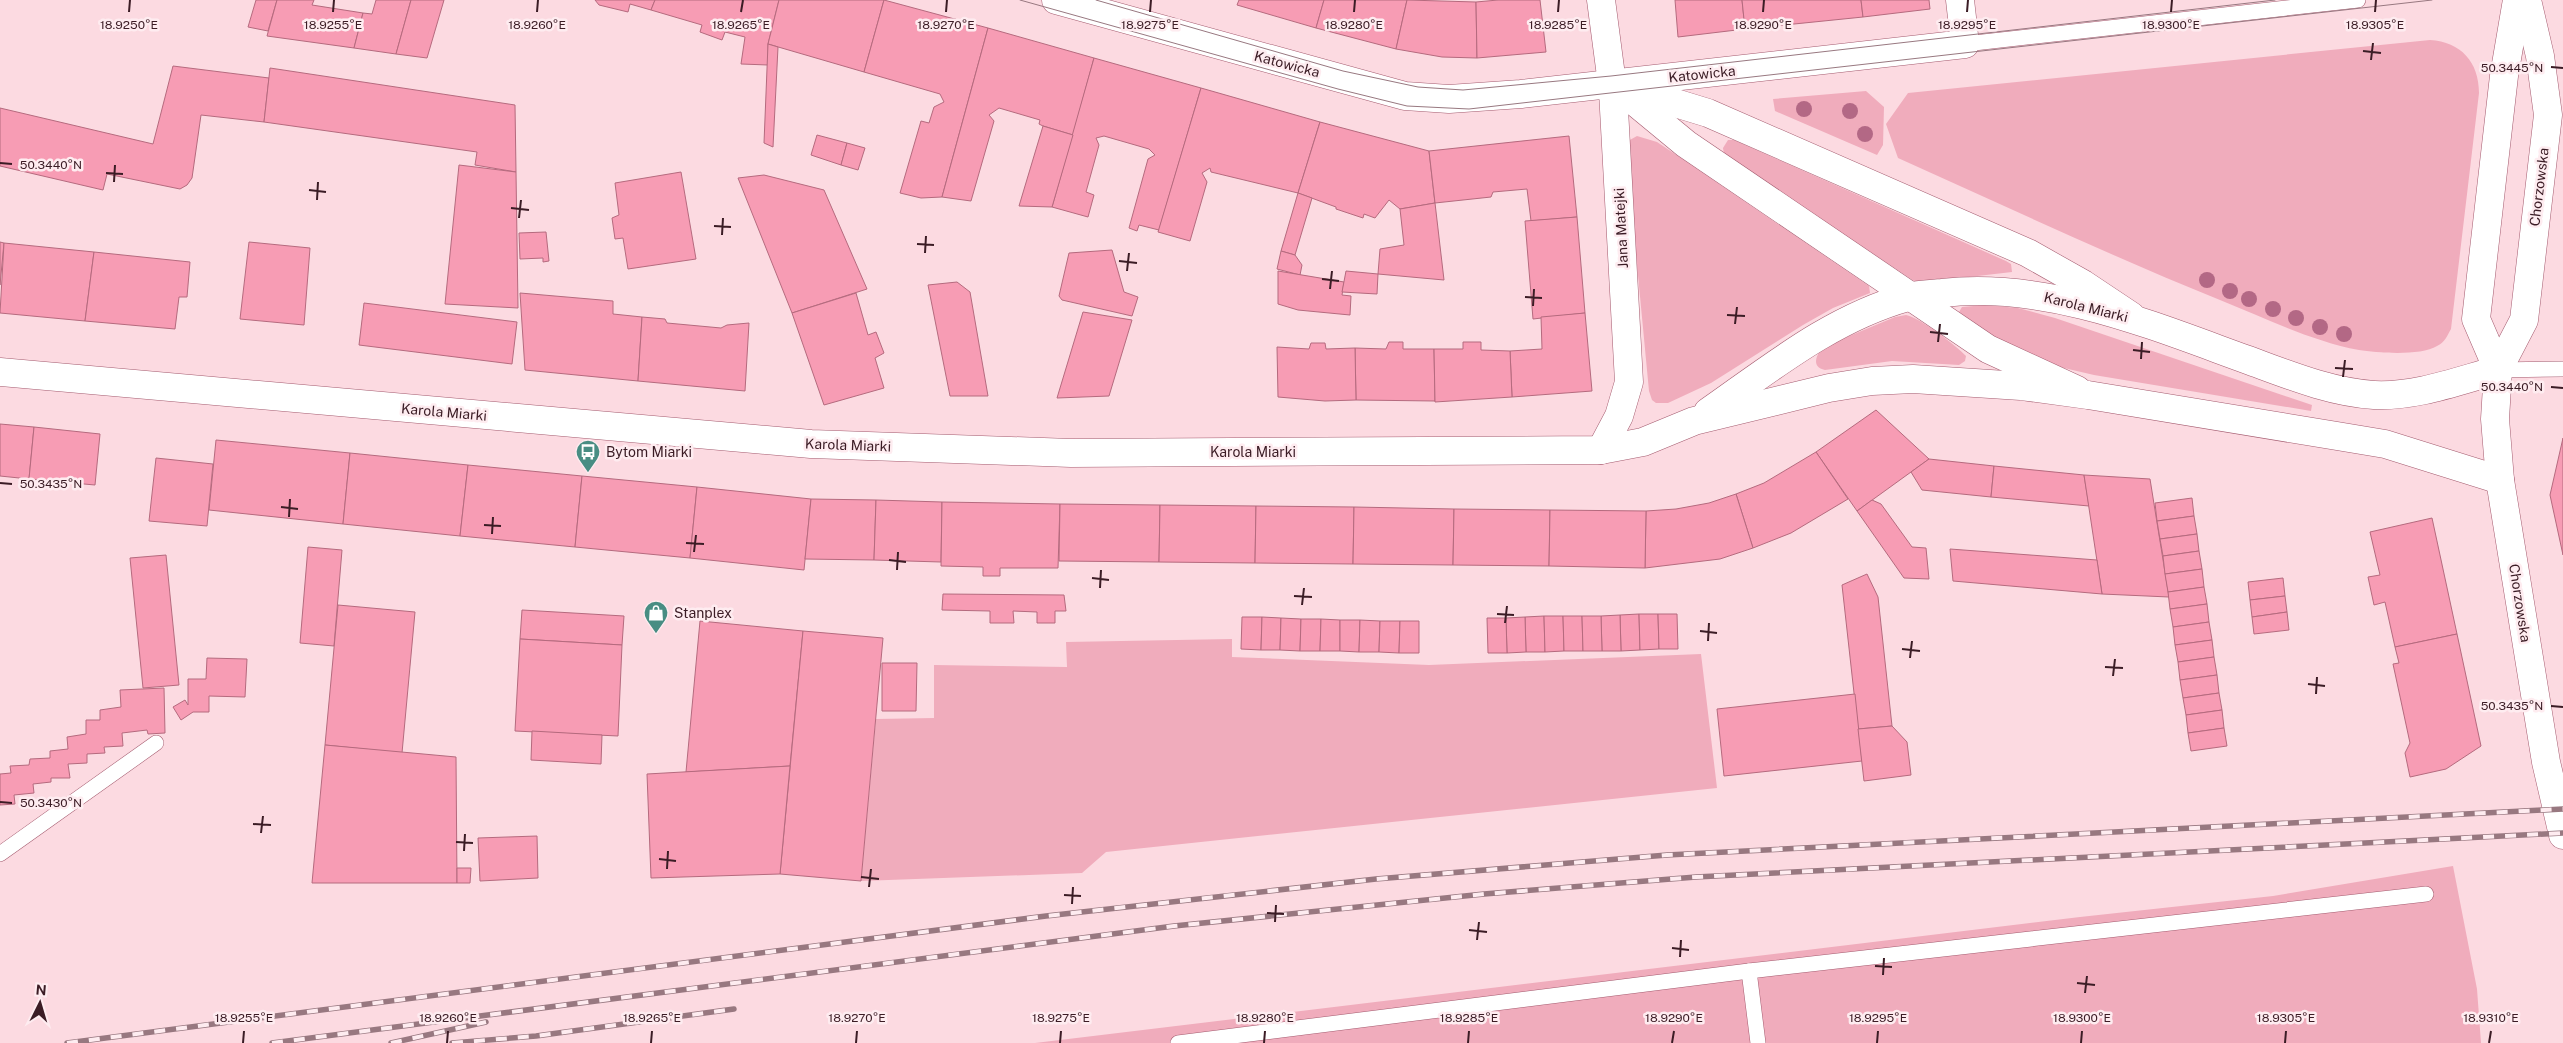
<svg xmlns="http://www.w3.org/2000/svg" width="2563" height="1043" font-family="'Public Sans',sans-serif">
  <style>
    .green { fill: #f0acbc }
    .building { fill: #f79cb4; stroke: #b56a7e }
    .lines { fill: none; stroke-linecap: round; stroke-linejoin: round }
    .lane-casing { stroke: #a45b6f; stroke-width: 16 }
    .street-casing { stroke: #a45b6f; stroke-width: 29 }
    .secondary-casing { stroke: #a45b6f; stroke-width: 29 }
    .lane { stroke: #fff; stroke-width: 15 }
    .street { stroke: #fff; stroke-width: 28 }
    .secondary { stroke: #fff; stroke-width: 28 }
    .tram { stroke: #987880; stroke-width: 1 }
    .rail-casing { stroke: #987880; stroke-width: 5.5 }
    .rail { stroke: #feecf0; stroke-width: 4; stroke-dasharray: 11; stroke-linecap: butt }
    .tree { fill: #b36885 }
    .ticks { fill: none; stroke: #3b1c25; stroke-width: 2 }
    .labels { text-anchor: middle; dominant-baseline: central; stroke-width: 5; stroke-linejoin: round; paint-order: stroke }
    .street-label { font-size: 14px; fill: #3b1c25; stroke: #feecf0 }
    .poi-label { font-size: 14px; fill: #3b1c25; stroke: #feecf0; text-anchor: start }
    .ticks-label { font-size: 12px; text-anchor: middle; fill: #3b1c25; stroke: #feecf0; stroke-width: 5; stroke-linejoin: round; paint-order: stroke }
  </style>
  <rect width="100%" height="100%" fill="#fcdae1"/>
  <!-- green -->
  <g class="green">
    <path d="M2430 40C2461 42 2479 62 2479 93L2451 329C2447 336 2445 342 2437 346 2421 356 2378 353 2359 350 2311 341 2265 318 2220 300 2111 256 2005 206 1898 158L1886 124 1908 93Z"/>
    <polygon points="1866,91 1884,107 1883,145 1877,155 1775,111 1773,99"/>
    <polygon points="1637,136 1657,142 1684,160 1869,286 1870,293 1833,308 1803,325 1711,383 1668,403 1656,403 1652,400 1649,391 1626,149 1628,141"/>
    <polygon points="1728,140 1734,140 2006,261 2011,264 2012,272 1917,283 1724,155 1723,148"/>
    <polygon points="1985,305 2018,308 2055,318 2312,405 2311,411 2094,375 2064,368 2036,360 2006,346 1959,312 1962,307"/>
    <path d="M1906 315C1919 317 1957 346 1966 356L1965 361 1959 365 1892 361 1825 370C1811 367 1816 355 1823 347L1895 317Z"/>
    <polygon points="1232,639 1232,657 1429,665 1701,654 1717,788 1106,852 1082,873 861,881 876,719 934,718 934,665 1067,667 1066,642"/>
    <polygon points="2453,866 2477,989 2481,1043 1035,1043 2080,917 2273,896"/>
  </g>
  <!-- building -->
  <g class="building">
    <polygon points="256,0 277,0 268,31 248,27"/>
    <polygon points="277,0 314,0 312,5 363,13 354,48 267,36"/>
    <polygon points="376,0 411,0 396,54 354,48 363,13 372,14"/>
    <polygon points="411,0 444,0 427,58 396,54"/>
    <polygon points="595,0 655,0 651,10 630,4 628,12 599,5"/>
    <polygon points="655,0 779,0 768,44 768,65 741,64 745,37 725,32 722,40 700,32 702,25 651,10"/>
    <polygon points="779,0 884,0 864,72 768,44"/>
    <polygon points="884,0 988,28 942,197 921,198 900,193 921,121 929,123 934,107 944,102 940,94 864,72"/>
    <polygon points="1239,0 1324,0 1316,28 1237,5"/>
    <polygon points="1324,0 1407,0 1396,49 1316,28"/>
    <polygon points="1407,0 1476,2 1477,58 1442,57 1396,49"/>
    <polygon points="1498,0 1540,0 1546,52 1477,58 1476,2"/>
    <polygon points="1675,0 1742,0 1745,29 1678,37"/>
    <polygon points="1742,0 1861,0 1863,17 1745,29"/>
    <polygon points="1861,0 1929,0 1930,9 1863,17"/>
    <polygon points="988,28 1094,58 1073,135 1043,126 1039,124 1040,120 999,108 989,115 994,121 971,201 942,197"/>
    <polygon points="768,44 778,47 773,147 764,143"/>
    <polygon points="1094,58 1201,88 1159,230 1139,225 1137,231 1129,228 1148,159 1155,155 1149,149 1104,136 1096,138 1099,145 1086,192 1094,195 1088,217 1052,207"/>
    <polygon points="173,66 269,78 264,122 201,115 192,178 187,185 180,189 107,174 103,190 0,166 0,108 153,144"/>
    <polygon points="270,68 515,105 516,172 475,165 477,152 264,122"/>
    <polygon points="1201,88 1320,122 1298,193 1211,172 1210,168 1202,173 1207,182 1190,241 1158,232"/>
    <polygon points="1320,122 1429,151 1435,203 1400,209 1389,200 1375,218 1364,214 1363,218 1336,209 1336,207 1298,193"/>
    <polygon points="1043,126 1073,135 1052,207 1019,206"/>
    <polygon points="817,135 847,143 841,165 811,155"/>
    <polygon points="1569,136 1577,217 1531,221 1527,189 1493,192 1491,197 1435,203 1429,151"/>
    <polygon points="847,143 865,148 858,170 841,165"/>
    <polygon points="459,165 516,172 518,308 445,304"/>
    <polygon points="681,172 696,259 628,269 623,238 615,239 612,218 619,215 615,183"/>
    <polygon points="764,175 824,190 867,289 792,313 738,178"/>
    <polygon points="1298,193 1312,198 1295,255 1281,251"/>
    <polygon points="1435,203 1444,280 1378,274 1380,249 1404,245 1400,209"/>
    <polygon points="1577,217 1585,313 1533,319 1525,221"/>
    <polygon points="546,232 549,261 543,262 543,258 520,259 519,233"/>
    <polygon points="0,242 4,243 0,285"/>
    <polygon points="249,242 310,248 304,325 240,319"/>
    <polygon points="4,243 94,252 85,321 0,313"/>
    <polygon points="1112,250 1124,292 1138,297 1132,316 1062,300 1059,296 1069,253"/>
    <polygon points="1281,251 1295,255 1302,265 1300,275 1277,269"/>
    <polygon points="94,252 190,262 187,297 179,297 175,329 85,321"/>
    <polygon points="1278,271 1344,282 1342,295 1351,296 1350,315 1298,310 1278,304"/>
    <polygon points="1346,271 1378,274 1377,294 1342,292"/>
    <polygon points="957,282 970,292 988,396 950,396 928,285"/>
    <polygon points="520,293 613,301 613,314 642,317 638,381 525,370"/>
    <polygon points="856,293 868,335 876,332 884,353 875,358 884,388 824,405 792,313"/>
    <polygon points="364,303 517,322 512,364 359,345"/>
    <polygon points="1083,312 1132,320 1109,396 1057,398"/>
    <polygon points="1585,313 1592,391 1512,397 1510,351 1542,349 1541,317"/>
    <polygon points="642,317 665,319 667,323 721,328 727,325 749,323 745,391 638,381"/>
    <polygon points="1389,342 1403,342 1403,349 1434,349 1435,401 1356,400 1355,348 1386,349"/>
    <polygon points="1463,342 1481,342 1481,350 1510,351 1512,397 1435,402 1434,349 1463,349"/>
    <polygon points="1311,343 1325,343 1326,349 1355,348 1356,400 1325,401 1278,397 1277,347 1309,349"/>
    <polygon points="1876,410 1929,459 1857,511 1816,452"/>
    <polygon points="0,424 34,427 29,479 0,476"/>
    <polygon points="34,427 100,434 95,485 29,479"/>
    <polygon points="2563,438 2563,555 2550,495"/>
    <polygon points="216,440 350,453 343,524 209,510"/>
    <polygon points="1816,452 1848,499 1791,533 1753,548 1736,494 1764,483"/>
    <polygon points="350,453 468,465 460,536 343,524"/>
    <polygon points="156,458 213,464 207,526 149,521"/>
    <polygon points="1929,459 1994,466 1991,497 1922,490 1911,472"/>
    <polygon points="468,465 582,476 575,547 460,536"/>
    <polygon points="1994,466 2084,475 2089,506 1991,497"/>
    <polygon points="2084,475 2150,479 2169,597 2102,594"/>
    <polygon points="582,476 697,487 690,558 575,547"/>
    <polygon points="697,487 811,499 804,570 690,558"/>
    <polygon points="1736,494 1753,548 1720,559 1645,568 1646,511 1676,509 1709,503"/>
    <polygon points="2192,498 2194,516 2157,521 2155,503"/>
    <polygon points="811,499 876,500 874,560 805,559"/>
    <polygon points="876,500 942,502 941,562 874,560"/>
    <polygon points="1872,500 1881,504 1912,547 1926,548 1929,579 1904,578 1857,511"/>
    <polygon points="942,502 1060,504 1058,568 1000,568 1000,576 983,576 983,567 941,566"/>
    <polygon points="1060,504 1160,505 1159,562 1059,561"/>
    <polygon points="1160,505 1256,506 1255,563 1159,562"/>
    <polygon points="1256,506 1354,507 1353,564 1255,563"/>
    <polygon points="1354,507 1454,509 1453,565 1353,564"/>
    <polygon points="1454,509 1550,510 1549,566 1453,565"/>
    <polygon points="1550,510 1646,511 1645,568 1549,566"/>
    <polygon points="2194,516 2197,534 2160,539 2157,521"/>
    <polygon points="2432,518 2457,634 2395,647 2385,602 2374,605 2368,577 2380,575 2370,532"/>
    <polygon points="2197,534 2199,551 2163,556 2160,539"/>
    <polygon points="308,547 342,550 334,646 300,643"/>
    <polygon points="1950,549 2097,560 2102,594 1953,581"/>
    <polygon points="2199,551 2202,569 2165,574 2163,556"/>
    <polygon points="166,555 179,685 143,688 130,558"/>
    <polygon points="2202,569 2204,587 2168,592 2165,574"/>
    <polygon points="1867,574 1878,597 1892,726 1858,729 1842,585"/>
    <polygon points="2283,578 2285,596 2250,600 2248,582"/>
    <polygon points="2204,587 2207,604 2170,609 2168,592"/>
    <polygon points="943,594 1064,595 1066,611 1055,611 1055,623 1037,623 1037,612 1013,611 1014,623 990,623 990,611 942,610"/>
    <polygon points="2285,596 2287,612 2252,617 2250,600"/>
    <polygon points="2207,604 2209,622 2173,627 2170,609"/>
    <polygon points="338,605 415,612 402,753 325,745"/>
    <polygon points="522,610 624,616 622,645 520,639"/>
    <polygon points="2287,612 2289,630 2254,634 2252,617"/>
    <polygon points="1639,614 1640,650 1621,651 1620,615"/>
    <polygon points="1639,614 1658,614 1659,649 1640,650"/>
    <polygon points="1658,614 1677,614 1678,649 1659,649"/>
    <polygon points="1620,615 1621,651 1602,651 1601,616"/>
    <polygon points="1544,616 1545,652 1526,652 1525,617"/>
    <polygon points="1544,616 1563,616 1564,651 1545,652"/>
    <polygon points="1563,616 1582,616 1583,651 1564,651"/>
    <polygon points="1582,616 1601,616 1602,651 1583,651"/>
    <polygon points="1242,617 1262,617 1261,650 1241,649"/>
    <polygon points="1262,617 1281,618 1280,650 1261,650"/>
    <polygon points="1525,617 1526,652 1507,653 1506,618"/>
    <polygon points="1281,618 1301,619 1300,651 1280,650"/>
    <polygon points="1487,618 1506,618 1507,653 1488,653"/>
    <polygon points="1301,619 1321,619 1320,651 1300,651"/>
    <polygon points="1321,619 1340,620 1340,651 1320,651"/>
    <polygon points="1340,620 1360,620 1359,652 1340,651"/>
    <polygon points="1360,620 1380,621 1379,652 1359,652"/>
    <polygon points="700,621 803,631 790,766 686,772"/>
    <polygon points="1380,621 1400,621 1399,653 1379,652"/>
    <polygon points="1400,621 1419,621 1419,653 1399,653"/>
    <polygon points="2209,622 2212,640 2175,645 2173,627"/>
    <polygon points="803,631 883,638 861,881 780,874"/>
    <polygon points="2457,634 2481,746 2446,769 2410,777 2405,753 2410,743 2393,664 2399,663 2395,647"/>
    <polygon points="520,639 622,645 618,736 515,731"/>
    <polygon points="2212,640 2214,657 2178,662 2175,645"/>
    <polygon points="2214,657 2217,675 2180,680 2178,662"/>
    <polygon points="207,658 247,659 245,697 209,696 209,712 193,712 181,720 173,707 185,700 188,705 188,679 206,679"/>
    <polygon points="882,663 917,663 916,711 882,711"/>
    <polygon points="2217,675 2219,693 2183,698 2180,680"/>
    <polygon points="164,688 165,733 148,734 147,730 122,733 123,746 104,747 105,753 87,754 87,763 68,764 70,778 51,778 51,782 33,784 34,793 14,795 15,804 0,805 0,774 11,773 10,766 29,765 30,759 50,758 50,751 68,749 67,737 86,734 86,720 100,720 100,710 121,707 120,690"/>
    <polygon points="2219,693 2222,710 2186,715 2183,698"/>
    <polygon points="1855,694 1862,761 1724,776 1717,709"/>
    <polygon points="2222,710 2224,728 2188,733 2186,715"/>
    <polygon points="1892,726 1907,742 1911,775 1864,781 1858,729"/>
    <polygon points="2224,728 2227,746 2191,751 2188,733"/>
    <polygon points="532,731 602,735 601,764 531,760"/>
    <polygon points="325,745 456,757 457,883 312,883"/>
    <polygon points="790,766 780,874 651,878 647,774"/>
    <polygon points="537,836 538,878 480,881 478,838"/>
    <polygon points="457,868 471,868 470,883 457,883"/>
  </g>
  <g class="lines">
    <defs>
      <g id="lane">
        <polyline points="1965,44 2358,0"/>
        <polyline points="2498,370 2563,369"/>
        <polyline points="0,854 156,743"/>
        <polyline points="1178,1043 1749,971"/>
        <polyline points="1758,1043 1749,971 2426,894"/>
      </g>
      <g id="street">
        <polyline points="1056,0 1405,96 1449,99 1521,94 1965,44 1960,0"/>
        <polyline points="1601,0 1613,91 1629,382 1619,416 1601,450"/>
        <polyline points="1623,87 1708,113 2028,253 2083,284 2131,316"/>
        <polyline points="1623,92 1686,144 1988,349 2077,390"/>
      </g>
      <g id="secondary">
        <polyline points="2517,0 2504,76 2476,319 2498,370 2495,419 2500,480 2546,762 2563,835"/>
        <polyline points="2498,370 2524,320 2548,115 2540,56 2527,0"/>
        <polyline points="0,372 811,444 1071,453 1601,450 1643,442 1694,421 1829,388 1872,381 1913,379 2021,386 2088,395 2337,436 2385,444 2500,480"/>
        <path d="M1708 412C1771 368 1832 318 1908 297 1919 294 1931 294 1942 293 2047 281 2151 325 2248 360 2289 375 2330 392 2374 395 2416 397 2457 381 2498 370"/>
      </g>
    </defs>
    <!-- lane casing -->
    <use href="#lane" class="lane-casing"/>
    <!-- street casing -->
    <use href="#street" class="street-casing"/>
    <!-- secondary casing -->
    <use href="#secondary" class="secondary-casing"/>
    <!-- lane -->
    <use href="#lane" class="lane"/>
    <!-- street -->
    <use href="#street" class="street"/>
    <!-- secondary -->
    <use href="#secondary" class="secondary"/>
    <!-- tram -->
    <g class="tram">
      <polyline points="1020,0 1338,89 1407,106 1469,109 2432,0"/>
      <polyline points="1096,0 1343,71 1418,87 1463,90 1611,76 2275,0"/>
    </g>
    <defs>
      <g id="rail">
        <polyline points="67,1043 1046,916 1376,879 1667,855 2563,809"/>
        <polyline points="272,1043 1174,926 1484,894 1696,877 2563,833"/>
        <polyline points="391,1043 486,1022"/>
        <polyline points="452,1043 536,1036 734,1009"/>
      </g>
    </defs>
    <!-- rail casing -->
    <use href="#rail" class="rail-casing"/>
    <!-- rail -->
    <use href="#rail" class="rail"/>
  </g>
  <!-- trees -->
  <g class="tree">
    <circle cx="1804" cy="109" r="8"/>
    <circle cx="1850" cy="111" r="8"/>
    <circle cx="1865" cy="134" r="8"/>
    <circle cx="2207" cy="280" r="8"/>
    <circle cx="2230" cy="291" r="8"/>
    <circle cx="2249" cy="299" r="8"/>
    <circle cx="2273" cy="309" r="8"/>
    <circle cx="2296" cy="318" r="8"/>
    <circle cx="2320" cy="327" r="8"/>
    <circle cx="2344" cy="334" r="8"/>
  </g>
  <!-- ticks -->
  <path class="ticks" d="M129 12 130 0M333 12 334 0M537 12 538 0M741 12 743 0M946 12 947 0M1150 12 1151 0M1354 12 1355 0M1558 12 1559 0M1763 12 1764 0M1967 12 1968 0M2171 12 2172 0M2375 12 2376 0M2363 51 2381 53M2371 60 2373 43M2551 67 2563 68M0 163 12 164M106 173 123 174M114 182 115 165M309 190 326 192M317 200 318 182M511 208 529 210M519 218 521 200M714 226 731 227M722 235 723 218M917 244 934 245M925 253 926 236M1119 261 1137 263M1127 271 1129 253M1322 279 1339 281M1330 289 1332 271M1525 297 1542 298M1533 306 1534 289M1727 315 1745 316M1735 324 1737 307M1930 332 1948 334M1938 342 1940 324M2133 350 2150 352M2141 359 2142 342M2335 368 2353 369M2343 377 2345 360M2551 387 2563 388M0 483 12 484M281 507 298 509M289 517 290 499M484 525 501 526M492 534 493 517M686 543 704 544M694 552 696 535M889 560 906 562M897 570 898 552M1092 578 1109 580M1100 588 1101 570M1294 596 1312 597M1302 605 1304 588M1497 614 1514 615M1505 623 1507 606M1700 631 1717 633M1708 641 1709 623M1902 649 1920 651M1910 658 1912 641M2105 667 2123 668M2113 676 2115 659M2308 684 2325 686M2316 694 2317 677M2551 706 2563 707M0 802 12 803M253 824 271 825M261 833 263 816M456 842 473 843M464 851 465 834M659 859 676 861M667 869 668 851M861 877 879 879M869 887 871 869M1064 895 1081 896M1072 904 1073 887M1267 913 1284 914M1275 922 1276 905M1469 930 1487 932M1477 940 1479 922M1672 948 1689 950M1680 957 1681 940M1875 966 1892 967M1883 975 1884 958M2077 983 2095 985M2085 993 2087 976M243 1043 244 1031M447 1043 448 1031M651 1043 652 1031M856 1043 857 1031M1060 1043 1061 1031M1264 1043 1265 1031M1468 1043 1469 1031M1672 1043 1674 1031M1877 1043 1878 1031M2081 1043 2082 1031M2285 1043 2286 1031M2489 1043 2491 1031"/>
  <!-- icons -->
  <defs>
    <symbol id="bus-pin" viewBox="-11 -11 22 30"><path d="M0 17L-7.5 6A9.5 9.5 0 1 1 7.5 6Z" fill="#488d83" stroke="#feecf0"/><path d="M-5-6H5V4H4V6H2V4H-2V6H-4V4H-5ZM-3.5-4V0h7V-4ZM-3.5 1.2v1.5H-2V1.2ZM2 1.2v1.5H3.5V1.2Z" fill="#fff"/></symbol>
    <symbol id="shop-pin" viewBox="-11 -11 22 30"><path d="M0 17L-7.5 6A9.5 9.5 0 1 1 7.5 6Z" fill="#488d83" stroke="#feecf0"/><path d="M-5-2.5h2.3a2.7 3.5 0 0 1 5.4 0H5L5.5 6h-11ZM-1.5-2.5h3a1.5 2.3 0 0 0-3 0Z" fill="#fff"/></symbol>
  </defs>
  <g fill-rule="evenodd">
    <use href="#bus-pin" x="574" y="438" width="28" height="38"/>
    <use href="#shop-pin" x="642" y="599" width="28" height="38"/>
  </g>
  <g class="labels">
    <!-- street labels -->
    <g class="street-label">
      <text transform="translate(1287 64) rotate(15)">Katowicka</text>
      <text transform="translate(1702 74) rotate(-6)">Katowicka</text>
      <text transform="translate(2539 187) rotate(-83)">Chorzowska</text>
      <text transform="translate(1621 228) rotate(-93)">Jana Matejki</text>
      <text transform="translate(2086 307) rotate(14)">Karola Miarki</text>
      <text transform="translate(444 412) rotate(5)">Karola Miarki</text>
      <text transform="translate(848 445) rotate(2)">Karola Miarki</text>
      <text x="1253" y="452">Karola Miarki</text>
      <text transform="translate(2520 603) rotate(81)">Chorzowska</text>
    </g>
    <!-- poi labels -->
    <g class="poi-label">
      <text x="606" y="452">Bytom Miarki</text>
      <text x="674" y="613">Stanplex</text>
    </g>
  </g>
  <g class="ticks-label">
    <text x="129" y="29">18.9250°E</text>
    <text x="333" y="29">18.9255°E</text>
    <text x="537" y="29">18.9260°E</text>
    <text x="741" y="29">18.9265°E</text>
    <text x="946" y="29">18.9270°E</text>
    <text x="1150" y="29">18.9275°E</text>
    <text x="1354" y="29">18.9280°E</text>
    <text x="1558" y="29">18.9285°E</text>
    <text x="1763" y="29">18.9290°E</text>
    <text x="1967" y="29">18.9295°E</text>
    <text x="2171" y="29">18.9300°E</text>
    <text x="2375" y="29">18.9305°E</text>
    <text x="2512" y="72">50.3445°N</text>
    <text x="51" y="169">50.3440°N</text>
    <text x="2512" y="391">50.3440°N</text>
    <text x="51" y="488">50.3435°N</text>
    <text x="2512" y="710">50.3435°N</text>
    <text x="51" y="807">50.3430°N</text>
    <text x="244" y="1022">18.9255°E</text>
    <text x="448" y="1022">18.9260°E</text>
    <text x="652" y="1022">18.9265°E</text>
    <text x="857" y="1022">18.9270°E</text>
    <text x="1061" y="1022">18.9275°E</text>
    <text x="1265" y="1022">18.9280°E</text>
    <text x="1469" y="1022">18.9285°E</text>
    <text x="1674" y="1022">18.9290°E</text>
    <text x="1878" y="1022">18.9295°E</text>
    <text x="2082" y="1022">18.9300°E</text>
    <text x="2286" y="1022">18.9305°E</text>
    <text x="2491" y="1022">18.9310°E</text>
  </g>
  <!-- north arrow -->
  <g transform="translate(40 1003) rotate(5)" stroke="#feecf0" stroke-width="4" paint-order="stroke">
  <path d="M0-4L9 19L0 12L-9 19Z" fill="#3b1c25"/>
  <text y="-8" font-size="14" font-weight="bold" text-anchor="middle" fill="#3b1c25">N</text>
  </g>
</svg>
